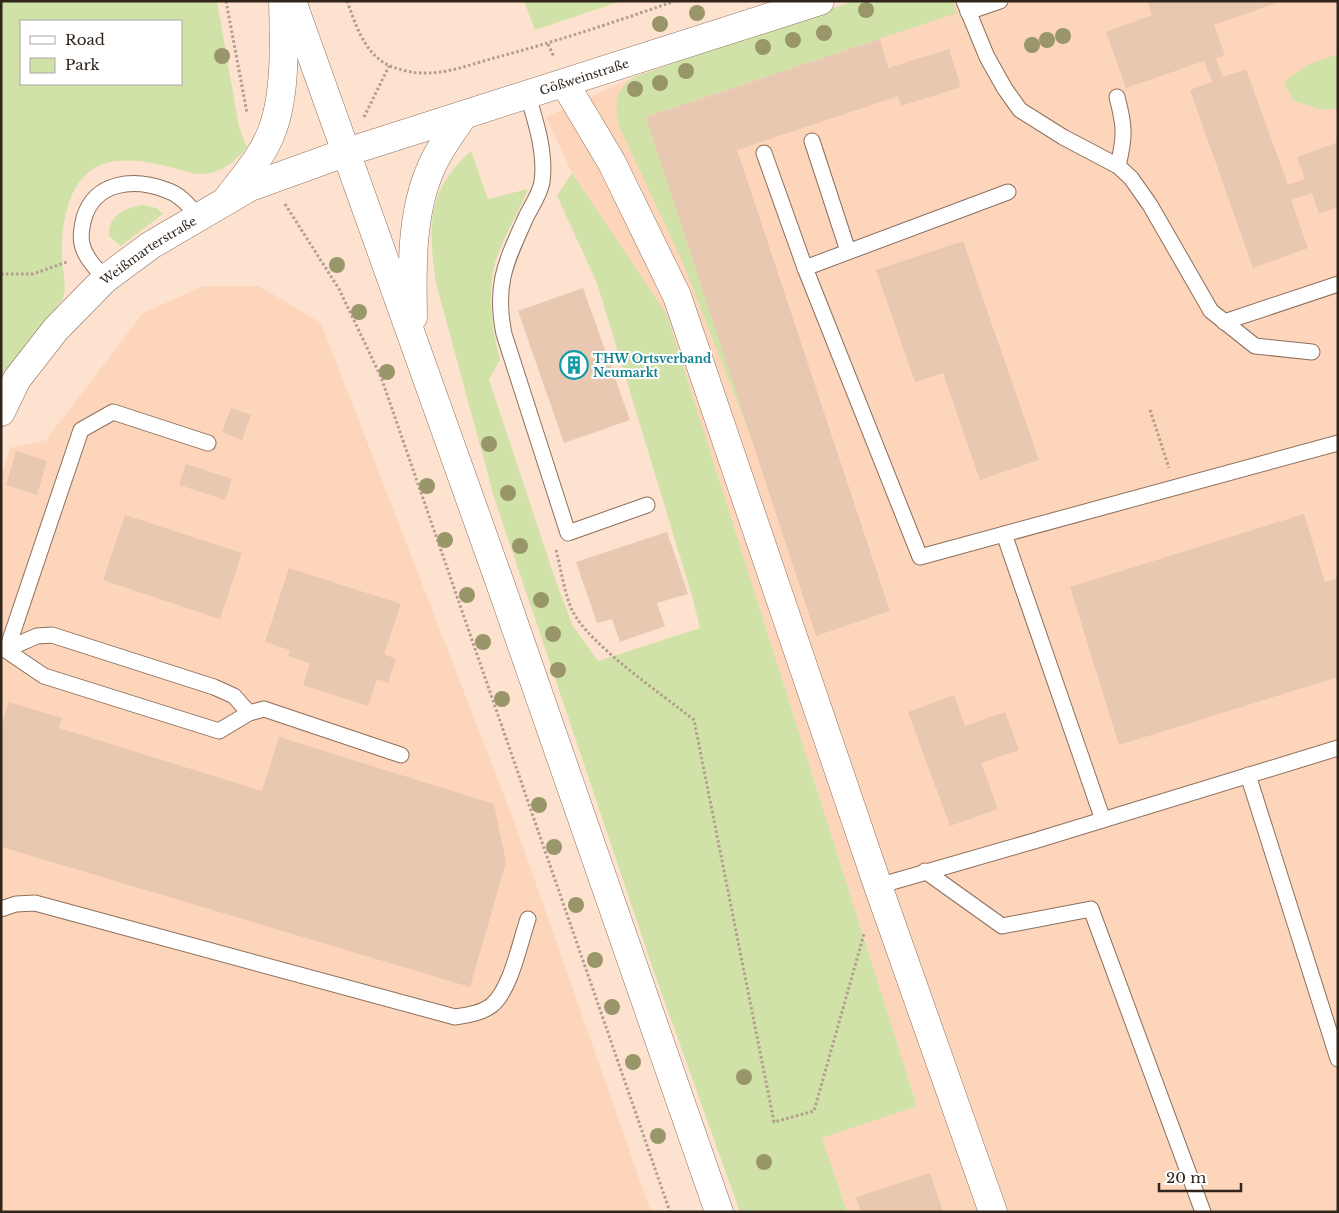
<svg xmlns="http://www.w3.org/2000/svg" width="1339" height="1213" font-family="'Libre Baskerville',serif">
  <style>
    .built { fill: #fdd5ba }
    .green { fill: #d1e2a9; fill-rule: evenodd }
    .building { fill: #e8c8b1 }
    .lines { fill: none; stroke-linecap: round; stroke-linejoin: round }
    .service-casing { stroke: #8d6f5b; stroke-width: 17 }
    .minor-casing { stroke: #8d6f5b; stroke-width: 29 }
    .secondary-casing { stroke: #8d6f5b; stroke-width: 29 }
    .path { stroke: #b39d8f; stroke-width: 3; stroke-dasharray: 2.5 2.5; stroke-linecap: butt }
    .service { stroke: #fff; stroke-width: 15 }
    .minor { stroke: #fff; stroke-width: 28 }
    .secondary { stroke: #fff; stroke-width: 28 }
    .tree { fill: #99966a }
    .labels { text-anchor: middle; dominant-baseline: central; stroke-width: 4; stroke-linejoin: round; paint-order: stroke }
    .street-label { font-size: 12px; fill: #30241b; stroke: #fff }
    .culture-label { font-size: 12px; font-weight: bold; fill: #0d838f; stroke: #fff; text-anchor: start }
  </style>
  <rect width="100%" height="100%" fill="#fde2d0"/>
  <!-- built -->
  <g class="built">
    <polygon points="854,1 1338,1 1338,1212 847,1212 822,1138 917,1106 667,315 572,173 546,117 634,77"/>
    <polygon points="204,286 259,286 321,323 514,821 651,1212 1,1212 1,478 10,448 46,440 143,313"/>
  </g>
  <!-- green -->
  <g class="green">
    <path d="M1 1H217L239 127 247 147C237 160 220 174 203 174 193 175 180 169 170 167 126 156 84 153 68 206 63 222 61 241 62 258 63 273 67 285 63 299L1 384ZM21 21H181V84H21Z"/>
    <polygon points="524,1 621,1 535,30"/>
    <path d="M854 1H953L957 13 646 117 754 445 683 263 619 126C614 104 615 90 634 77Z"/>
    <polygon points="1338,54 1338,108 1323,110 1294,101 1284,82 1307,65"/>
    <path d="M471 151 488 199 528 189C518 214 503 237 495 263 487 291 492 332 500 359L489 380 555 579 573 626 598 661 700 628 692 596 597 283 557 196 572 173 667 315 917 1106 822 1138 847 1212H740L654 972 494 497 436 283C428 227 426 191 471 151Z"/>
    <path d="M144 205 156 208 163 214 121 246 109 236C108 214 125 208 144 205Z"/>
  </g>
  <!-- building -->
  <g class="building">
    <polygon points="1147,1 1282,1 1214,25 1225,55 1216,59 1223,77 1246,69 1288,185 1305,179 1297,157 1338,142 1338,207 1319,214 1312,193 1291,200 1308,248 1253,268 1190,90 1212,82 1204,61 1126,88 1106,32 1152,15"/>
    <polygon points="880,39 888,68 949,49 961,87 901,106 898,96 737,150 890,611 816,636 646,117"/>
    <polygon points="963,241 1039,460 980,480 943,373 915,382 876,270"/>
    <polygon points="583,288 630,420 564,443 518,311"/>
    <polygon points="231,408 251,415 242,440 222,432"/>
    <polygon points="16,451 47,461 37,495 6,485"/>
    <polygon points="186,464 232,479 225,500 179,485"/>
    <polygon points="1304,514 1325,582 1338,578 1338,677 1119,745 1070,587"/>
    <polygon points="125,515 242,553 220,619 103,580"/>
    <polygon points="667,532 688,594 657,603 665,626 620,642 612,619 597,623 576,562"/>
    <polygon points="289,568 401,604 384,654 396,659 388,683 377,679 368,706 303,685 310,663 288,656 290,650 265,642"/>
    <polygon points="954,695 965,726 1005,712 1019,750 981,763 998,809 950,826 908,712"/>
    <polygon points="9,702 62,718 59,728 262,791 279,737 494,804 506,862 470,987 5,848 1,845 1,726"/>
    <polygon points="930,1173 943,1212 861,1212 856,1197"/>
  </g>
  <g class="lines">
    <defs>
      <g id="service">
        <polyline points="964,1 987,57 1005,89 1020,110 1063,137 1118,166 1131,178 1150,205 1211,311 1255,346 1312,352"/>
        <polyline points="968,12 1000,1"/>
        <path d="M528 96C536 122 546 154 542 182 540 194 531 207 526 217 506 262 494 284 504 334L568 533 647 505"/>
        <path d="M1117 97C1125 127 1125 136 1118 166"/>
        <polyline points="812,141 848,251"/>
        <polyline points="764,153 805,268"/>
        <polyline points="1008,192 805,268 920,557 1338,443"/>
        <path d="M105 279C97 269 85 258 82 244 80 236 82 226 84 218 95 181 134 178 166 190 180 194 189 206 198 216"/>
        <polyline points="1224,322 1338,284"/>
        <polyline points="1004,534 1103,820"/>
        <polyline points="1,647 44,676 219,731 249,713 264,709 401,755"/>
        <polyline points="7,649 81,430 113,412 208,443"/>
        <polyline points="7,649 37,636 52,635 214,687 234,696 249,713"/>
        <polyline points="1248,775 1338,1059"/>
        <polyline points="925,871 1002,926 1091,909 1203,1212"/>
        <polyline points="878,886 1034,841 1338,748"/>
        <path d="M1 909 16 904 35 903 455 1017C468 1015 482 1013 492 1005 511 989 520 942 528 919"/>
      </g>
      <g id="minor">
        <polyline points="565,84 612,163 677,296 878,886 993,1212"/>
        <path id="s1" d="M1 412 17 379 56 329 105 279 151 245 250 187 347 152 820 1"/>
      </g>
      <g id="secondary">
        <polyline points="292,1 500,583 719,1212"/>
        <path d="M227 199C243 178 264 155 273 128 286 92 284 40 283 1"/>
        <path d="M413 317C412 268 411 213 431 168 439 149 452 132 464 115"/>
      </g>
    </defs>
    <!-- service casing -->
    <use href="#service" class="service-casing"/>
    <!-- minor casing -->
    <use href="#minor" class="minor-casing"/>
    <!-- secondary casing -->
    <use href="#secondary" class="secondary-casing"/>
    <!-- path -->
    <g class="path">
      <polyline points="226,1 247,113"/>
      <path d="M347 1C356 25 364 54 390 66 400 70 412 73 423 73 446 74 472 64 494 58 555 42 615 22 675 1"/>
      <polyline points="548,44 554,57"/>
      <polyline points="364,117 389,66"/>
      <polyline points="285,204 339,289 381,377 670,1212"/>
      <polyline points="1,274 33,274 67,262"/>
      <polyline points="1150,410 1169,468"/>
      <path d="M556 550C561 569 564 592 572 610 588 644 663 695 694 720L774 1122 814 1111 864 934"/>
    </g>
    <!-- service -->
    <use href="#service" class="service"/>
    <!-- minor -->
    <use href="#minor" class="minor"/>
    <!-- secondary -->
    <use href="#secondary" class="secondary"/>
  </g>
  <!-- trees -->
  <g class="tree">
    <circle cx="866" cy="10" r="8"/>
    <circle cx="697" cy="13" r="8"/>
    <circle cx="660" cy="24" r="8"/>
    <circle cx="824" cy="33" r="8"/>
    <circle cx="1063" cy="36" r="8"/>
    <circle cx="793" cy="40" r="8"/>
    <circle cx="1047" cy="40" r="8"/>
    <circle cx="1032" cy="45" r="8"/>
    <circle cx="763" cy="47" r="8"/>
    <circle cx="222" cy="56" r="8"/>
    <circle cx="686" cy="71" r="8"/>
    <circle cx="660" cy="83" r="8"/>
    <circle cx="635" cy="89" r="8"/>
    <circle cx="337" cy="265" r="8"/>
    <circle cx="359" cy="312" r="8"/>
    <circle cx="387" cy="372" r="8"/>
    <circle cx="489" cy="444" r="8"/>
    <circle cx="427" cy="486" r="8"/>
    <circle cx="508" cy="493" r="8"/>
    <circle cx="445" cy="540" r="8"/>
    <circle cx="520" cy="546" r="8"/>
    <circle cx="467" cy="595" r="8"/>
    <circle cx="541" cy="600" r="8"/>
    <circle cx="553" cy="634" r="8"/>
    <circle cx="483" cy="642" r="8"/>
    <circle cx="558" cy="670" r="8"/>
    <circle cx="502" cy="699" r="8"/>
    <circle cx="539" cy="805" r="8"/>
    <circle cx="554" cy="847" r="8"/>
    <circle cx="576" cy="905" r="8"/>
    <circle cx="595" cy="960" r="8"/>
    <circle cx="612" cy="1007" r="8"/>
    <circle cx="633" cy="1062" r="8"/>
    <circle cx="744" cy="1077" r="8"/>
    <circle cx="658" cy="1136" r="8"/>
    <circle cx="764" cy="1162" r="8"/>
  </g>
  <!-- icons -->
  <defs>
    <symbol id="building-ring" viewBox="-11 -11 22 22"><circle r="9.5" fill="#fff" stroke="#0f9aa8" stroke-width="1.5"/><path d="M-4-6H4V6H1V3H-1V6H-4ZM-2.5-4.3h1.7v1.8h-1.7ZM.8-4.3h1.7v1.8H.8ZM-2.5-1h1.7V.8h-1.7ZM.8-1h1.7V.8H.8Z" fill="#0f9aa8"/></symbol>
  </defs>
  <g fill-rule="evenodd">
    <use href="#building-ring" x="558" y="349" width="32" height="32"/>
  </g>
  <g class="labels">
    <!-- street labels -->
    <g class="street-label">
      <text stroke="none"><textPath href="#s1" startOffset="694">Gößweinstraße</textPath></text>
      <text stroke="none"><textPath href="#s1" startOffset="222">Weißmarterstraße</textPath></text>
    </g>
    <!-- culture labels -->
    <g class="culture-label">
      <text x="593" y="358">THW Ortsverband<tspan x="593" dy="14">Neumarkt</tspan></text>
    </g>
  </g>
  <!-- border -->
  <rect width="1339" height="1213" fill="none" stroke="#30241b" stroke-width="5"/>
  <!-- legend -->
  <rect x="20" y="20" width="162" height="65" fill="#ffffff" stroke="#aca7a4"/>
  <rect x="30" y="36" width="25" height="8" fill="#ffffff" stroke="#aca7a4"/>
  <text x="65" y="45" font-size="15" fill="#30241b">Road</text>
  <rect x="30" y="58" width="25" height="15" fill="#d1e2a9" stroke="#aca7a4"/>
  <text x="65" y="70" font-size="15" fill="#30241b">Park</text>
  <!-- scale -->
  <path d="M1159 1183v8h82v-8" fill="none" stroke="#30241b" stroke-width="2.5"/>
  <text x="1166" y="1183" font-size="15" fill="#30241b" stroke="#ffffff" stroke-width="4" paint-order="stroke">20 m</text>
</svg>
